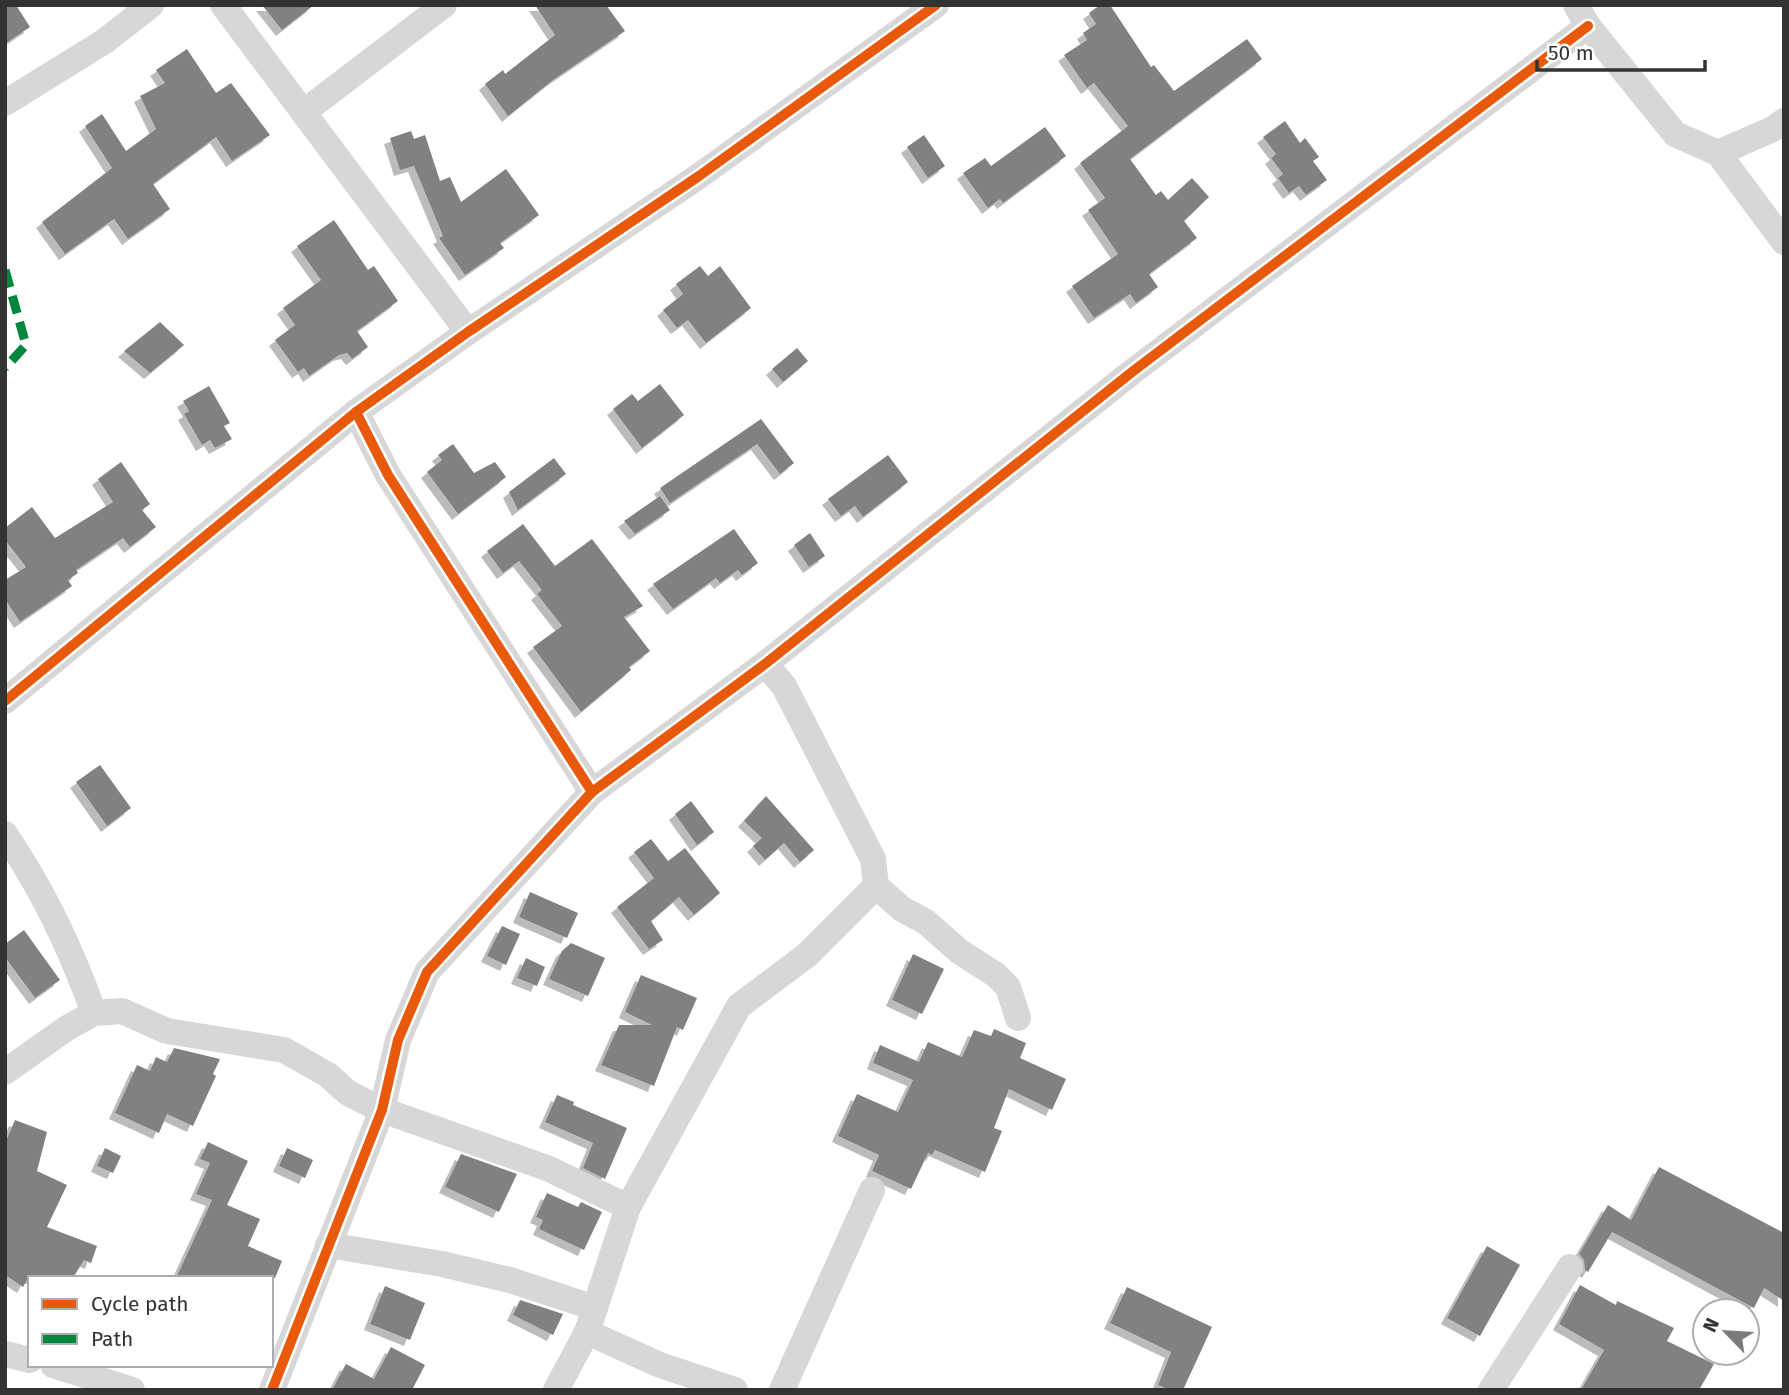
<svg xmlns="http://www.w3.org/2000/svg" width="1789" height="1395" font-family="'Fira Sans',sans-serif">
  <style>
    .building { fill: #818181; filter: url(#shadow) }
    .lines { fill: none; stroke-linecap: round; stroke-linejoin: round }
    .street { stroke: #d7d7d7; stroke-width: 26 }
    .quiet { stroke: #00873e; stroke-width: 9; stroke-dasharray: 18 9; stroke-linecap: butt }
    .cycleway-casing { stroke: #fff; stroke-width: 15 }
    .cycleway { stroke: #e8590c; stroke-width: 10 }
  </style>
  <defs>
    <filter id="shadow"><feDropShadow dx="-6" dy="6" stdDeviation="0" flood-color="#0004"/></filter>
  </defs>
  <rect width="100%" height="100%" fill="#fff"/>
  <!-- building -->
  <g class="building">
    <polygon points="5,5 16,5 30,27 5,44"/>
    <polygon points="262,5 314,5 282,30"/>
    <polygon points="535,5 606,5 625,31 553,80 508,116 485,84 503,70 505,74 555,35"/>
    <polygon points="1100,5 1110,5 1151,67 1154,65 1174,91 1247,39 1262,59 1130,159 1156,195 1161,191 1168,200 1192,178 1209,197 1184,221 1197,238 1149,274 1158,287 1136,303 1130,294 1094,318 1072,286 1118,254 1088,210 1105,198 1080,163 1128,126 1094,83 1087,88 1064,55 1087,40 1083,33 1096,24 1089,13"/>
    <polygon points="187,49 216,93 231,83 270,135 232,161 216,137 153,184 170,209 128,239 114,219 65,254 42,222 112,168 85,126 102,114 126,151 156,129 140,96 165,83 156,70"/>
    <polygon points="1285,121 1300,143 1305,138 1319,157 1313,161 1327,180 1306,195 1299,186 1289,193 1278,178 1283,174 1271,158 1276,154 1263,137"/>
    <polygon points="1045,127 1066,156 1003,203 1000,199 988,208 963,173 985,158 991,166"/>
    <polygon points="411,131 414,139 425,135 440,181 450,177 461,202 506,169 539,215 500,243 504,248 465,275 439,238 443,236 414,166 400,170 390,138"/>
    <polygon points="924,135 945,166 928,178 907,147"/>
    <polygon points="334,220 368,270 374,266 398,301 357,331 368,347 352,359 347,353 339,355 309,376 304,368 298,372 275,340 295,325 283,308 321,280 297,246"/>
    <polygon points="700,266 708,276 720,266 751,308 706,343 688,320 677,328 663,310 683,294 676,284"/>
    <polygon points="160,322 184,345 150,373 124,351"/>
    <polygon points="797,348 808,361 783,382 772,369"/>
    <polygon points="660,384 684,415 642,448 613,409 632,394 638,401"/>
    <polygon points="209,386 230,423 224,426 232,439 215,448 210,440 202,445 184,414 189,411 183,401"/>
    <polygon points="761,419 794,463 780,474 757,444 670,503 660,488"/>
    <polygon points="453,444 474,473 495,462 506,477 458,514 427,472 442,460 438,455"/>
    <polygon points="888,455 908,482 863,517 855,506 841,516 828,499"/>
    <polygon points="554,458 566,474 518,510 509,492"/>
    <polygon points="121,462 150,504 142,510 156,527 130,547 123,538 76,570 78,573 68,580 72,586 20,622 5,599 5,580 26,567 5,540 5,528 32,507 55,538 113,502 98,479"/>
    <polygon points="660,496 670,510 635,534 624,521"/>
    <polygon points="523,524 555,566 592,539 643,606 624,617 650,651 629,667 631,670 581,712 533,647 562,626 537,594 542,590 519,561 503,573 487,551"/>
    <polygon points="734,529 758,563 742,575 738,570 720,583 716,578 673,609 653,584"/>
    <polygon points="810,533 825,556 809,567 794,545"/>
    <polygon points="100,765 131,808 107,826 76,782"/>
    <polygon points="766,796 814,850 800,862 784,843 765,860 753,846 762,838 744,821"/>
    <polygon points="691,801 714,832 697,845 675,814"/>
    <polygon points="651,839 668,861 685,848 720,893 694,915 679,897 651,921 663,940 649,949 617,907 654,878 634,852"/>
    <polygon points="530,892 578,913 567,938 519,917"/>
    <polygon points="502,926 520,934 506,965 487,956"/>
    <polygon points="24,930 60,980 35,998 5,957 5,944"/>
    <polygon points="571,943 605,958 588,996 549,979 562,951"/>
    <polygon points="913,954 944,969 922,1014 892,1000"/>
    <polygon points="526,958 545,967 537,986 517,978"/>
    <polygon points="641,975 697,998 683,1030 677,1027 654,1086 601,1065 619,1025 652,1025 625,1012"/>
    <polygon points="994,1029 1026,1043 1020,1058 1066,1079 1052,1110 1009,1089 994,1128 1002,1131 985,1172 935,1150 932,1155 928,1153 911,1189 872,1171 879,1155 838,1136 857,1094 898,1112 913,1080 873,1063 880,1045 919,1062 928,1042 962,1057 974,1030 991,1036"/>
    <polygon points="174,1048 220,1059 213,1074 216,1076 193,1126 167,1114 159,1133 115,1113 137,1065 150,1071 156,1057 167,1062"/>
    <polygon points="557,1095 574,1102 573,1105 627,1128 605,1179 583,1168 593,1143 545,1122"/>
    <polygon points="15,1120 47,1132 37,1171 67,1185 47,1227 97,1246 91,1263 84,1260 73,1278 28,1278 23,1287 5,1275 5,1143"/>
    <polygon points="208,1142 248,1161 227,1205 260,1219 248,1246 282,1261 275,1278 176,1278 212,1200 196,1194 210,1163 200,1159"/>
    <polygon points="105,1148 121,1156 113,1173 97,1166"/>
    <polygon points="287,1148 313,1160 305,1178 279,1166"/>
    <polygon points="461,1154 517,1174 499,1212 445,1187"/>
    <polygon points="1659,1167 1784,1233 1784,1301 1764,1288 1754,1308 1612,1232 1588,1272 1585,1270 1584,1260 1579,1254 1608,1205 1631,1220"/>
    <polygon points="547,1193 578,1207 581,1202 602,1212 584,1250 539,1229 543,1220 536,1217"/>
    <polygon points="1487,1246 1520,1265 1480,1336 1447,1318"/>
    <polygon points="1580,1285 1616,1305 1617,1301 1674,1328 1667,1341 1714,1364 1699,1390 1581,1390 1604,1350 1559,1324"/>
    <polygon points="385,1286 425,1303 410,1340 370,1324"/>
    <polygon points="1127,1287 1212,1327 1183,1390 1170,1390 1158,1385 1171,1352 1110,1323"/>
    <polygon points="520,1300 563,1314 553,1335 513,1315"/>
    <polygon points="391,1347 425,1365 412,1390 332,1390 346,1364 374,1379"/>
  </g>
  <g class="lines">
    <!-- street -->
    <g class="street">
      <polyline points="223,5 468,332"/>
      <polyline points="1576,5 1588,26 1675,134 1718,153 1773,129 1784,121"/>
      <polyline points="5,103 105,41 151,5"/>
      <polyline points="305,111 444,5"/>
      <polyline points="1718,153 1784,242"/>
      <polyline points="5,701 356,412 468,332 699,176 936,5"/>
      <polyline points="592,792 765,664 1132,372 1588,26"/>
      <path d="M5 834C44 892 70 947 94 1013"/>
      <polyline points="876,886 902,909 926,922 960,952 996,975 1008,987 1018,1018"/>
      <polyline points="5,1072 67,1028 94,1013 122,1011 167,1031 284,1050 328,1075 348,1093 382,1110 547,1168 628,1207"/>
      <polyline points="328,1245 442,1264 510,1280 595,1308"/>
      <polyline points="587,1332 660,1365 735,1390"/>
      <polyline points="5,1354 30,1360"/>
      <polyline points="53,1365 132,1390"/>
      <polyline points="272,1390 382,1110 398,1040 427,972 592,792 388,475 356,412"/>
      <polyline points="556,1390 587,1332 628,1207 739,1006 807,955 876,886 873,859 784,686 765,664"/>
      <polyline points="782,1390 872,1190"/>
      <polyline points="1491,1390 1570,1267"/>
    </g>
    <!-- quiet -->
    <polyline class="quiet" points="5,270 26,345 5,368"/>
    <defs>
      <g id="cycleway">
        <polyline points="5,701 356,412 468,332 699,176 936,5"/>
        <polyline points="592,792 765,664 1132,372 1588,26"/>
        <polyline points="272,1390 382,1110 398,1040 427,972 592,792 388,475 356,412"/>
      </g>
    </defs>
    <!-- cycleway casing -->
    <use href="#cycleway" class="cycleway-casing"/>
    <!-- cycleway -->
    <use href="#cycleway" class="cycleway"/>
  </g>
  <!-- border -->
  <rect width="1789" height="1395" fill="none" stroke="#333333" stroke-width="14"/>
  <!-- legend -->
  <rect x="28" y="1276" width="245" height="91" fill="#ffffff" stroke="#adadad" stroke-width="2"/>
  <rect x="42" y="1299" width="35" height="10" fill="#e8590c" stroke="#adadad" stroke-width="2"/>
  <text x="91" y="1311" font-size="21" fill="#333333">Cycle path</text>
  <rect x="42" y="1334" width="35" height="10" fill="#00873e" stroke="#adadad" stroke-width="2"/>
  <text x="91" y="1346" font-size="21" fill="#333333">Path</text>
  <!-- north arrow -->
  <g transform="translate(1726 1332) rotate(295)"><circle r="33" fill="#ffffff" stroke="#adadad" stroke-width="2"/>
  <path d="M0-5L12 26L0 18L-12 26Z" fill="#7a7a7a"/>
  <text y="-10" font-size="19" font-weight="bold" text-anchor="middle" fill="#333333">N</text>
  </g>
  <!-- scale -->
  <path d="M1537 60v10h168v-10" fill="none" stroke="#333333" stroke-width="3.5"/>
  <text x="1548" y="60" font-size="21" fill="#333333" stroke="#ffffff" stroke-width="5" paint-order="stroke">50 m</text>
</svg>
